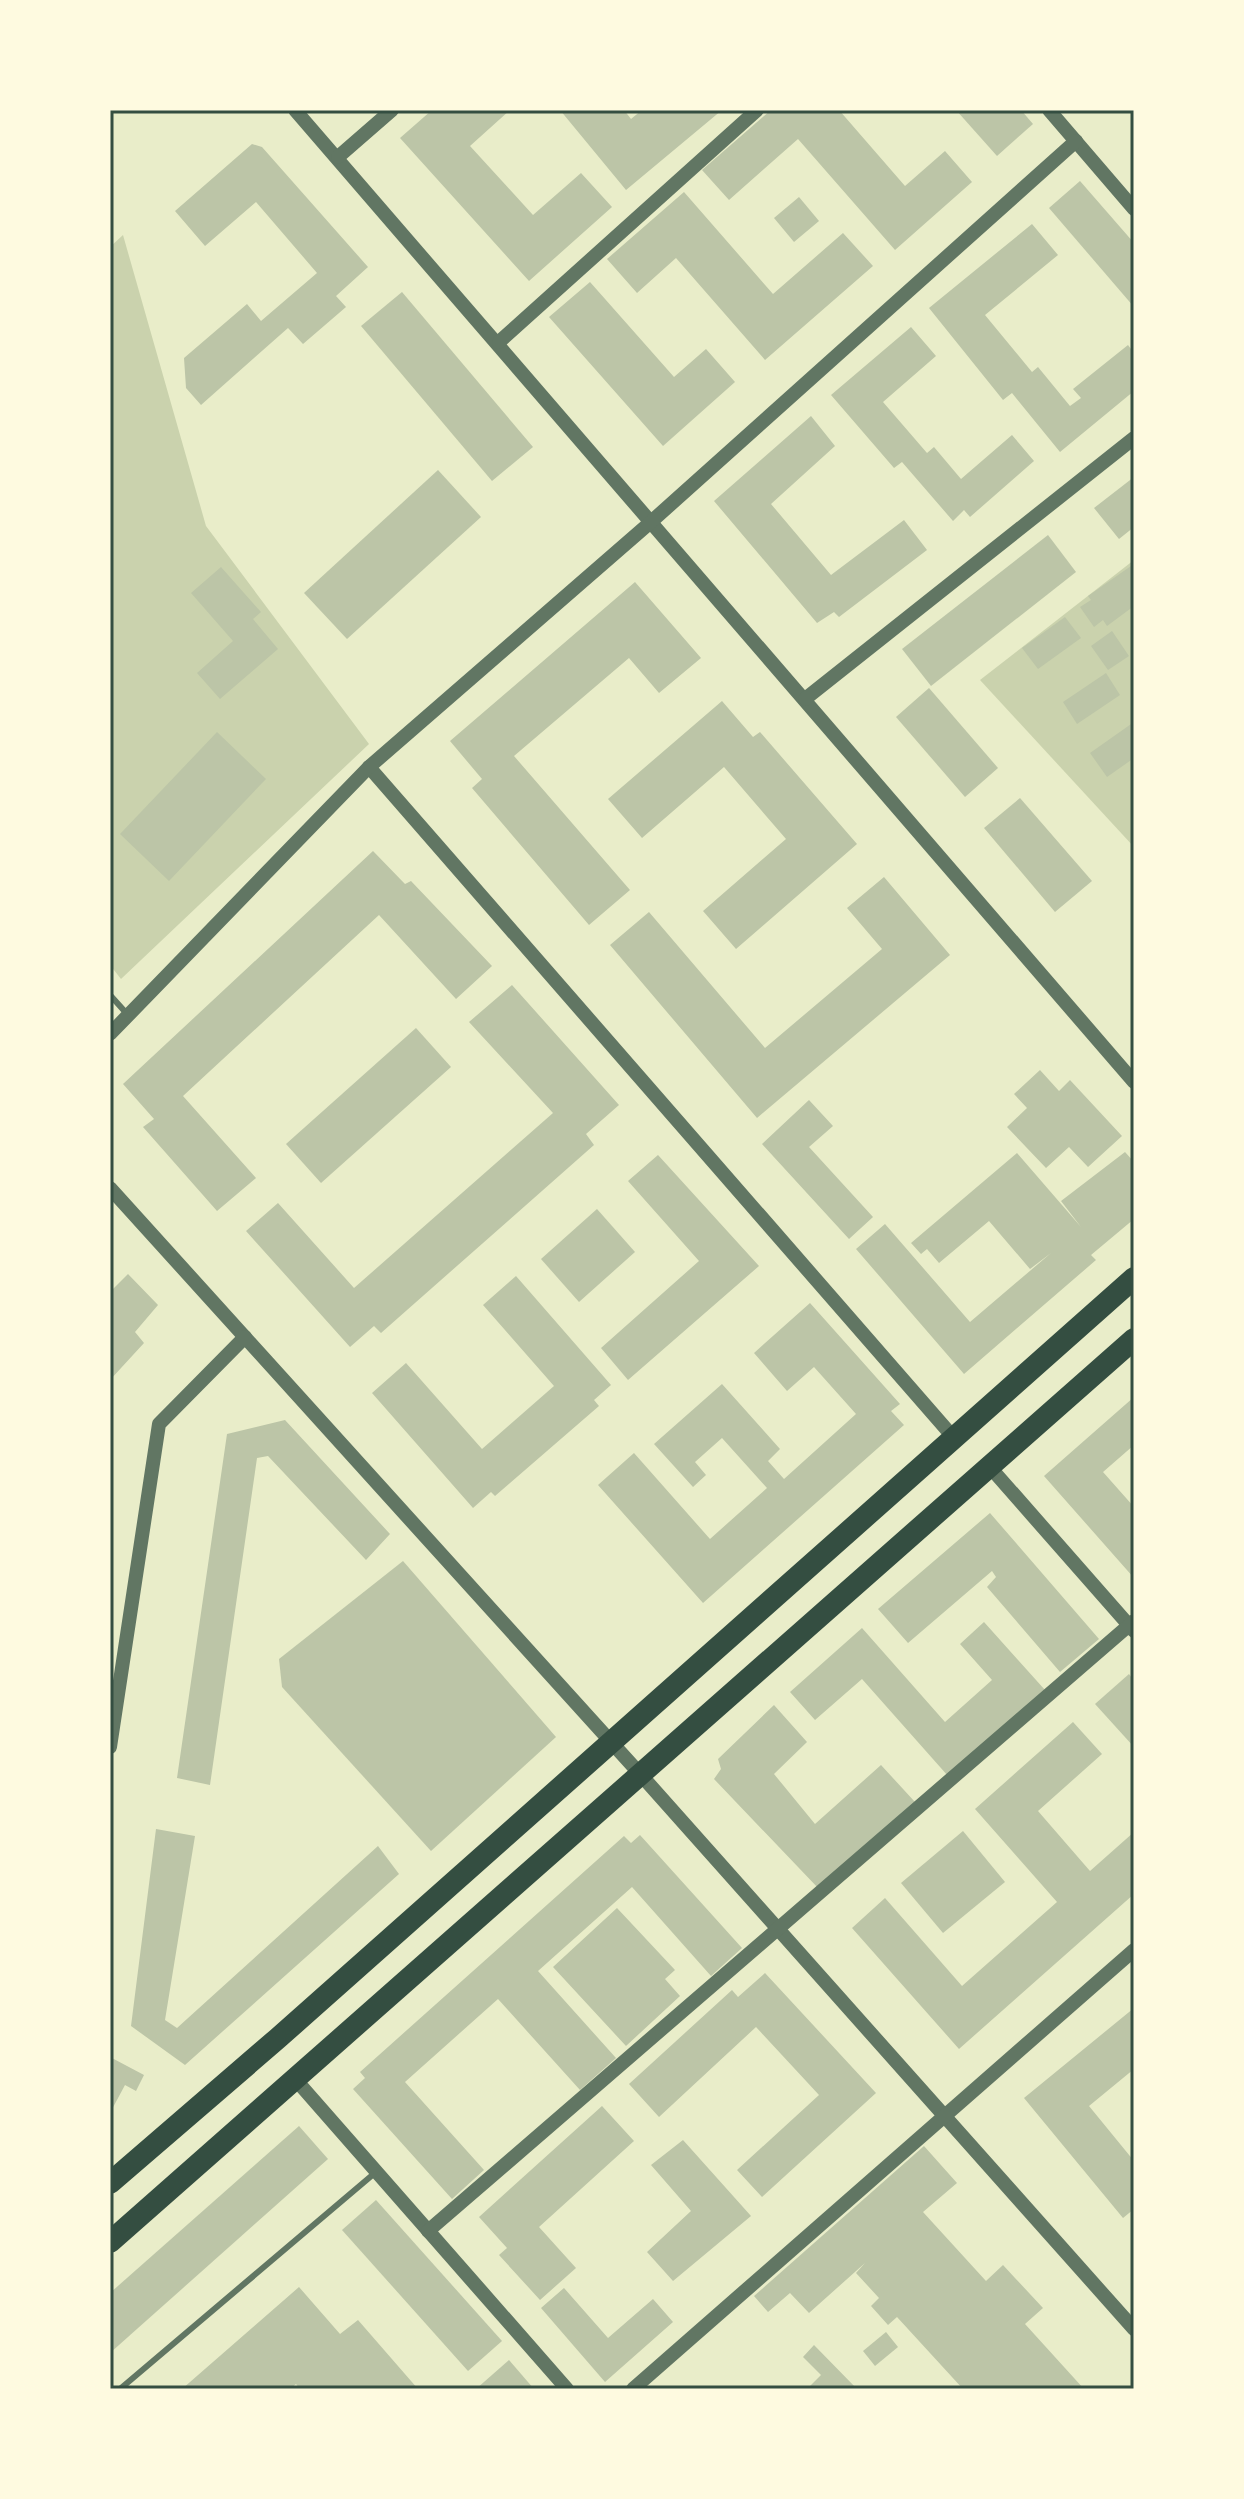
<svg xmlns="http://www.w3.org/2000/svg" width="1244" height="2499" font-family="Rubik,sans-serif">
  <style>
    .green { fill: #cad2ad }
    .building { fill: #bcc5a7 }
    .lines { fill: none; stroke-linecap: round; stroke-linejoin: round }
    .service { stroke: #617663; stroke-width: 6 }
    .tertiary { stroke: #617663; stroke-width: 14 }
    .trunk { stroke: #344e41; stroke-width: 22 }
    .neatline { fill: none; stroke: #344e41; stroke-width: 3 }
  </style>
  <rect width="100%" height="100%" fill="#e9edc9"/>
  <!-- green -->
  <g class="green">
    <polygon points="123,235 206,526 369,744 121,979 110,965 110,247"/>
    <polygon points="1134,560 1134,847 980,680"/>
  </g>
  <!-- building -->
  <g class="building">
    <polygon points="432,110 510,110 470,146 533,215 581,173 612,207 529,281 400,138"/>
    <polygon points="560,110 624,110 631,119 642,110 722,110 626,190"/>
    <polygon points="771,110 839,110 905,186 945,151 972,182 895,250 798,139 729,200 702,170"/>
    <polygon points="956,110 1021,110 1033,124 997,156"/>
    <polygon points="252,144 262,147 368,267 336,296 346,307 303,344 288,328 201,405 186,388 184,358 247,304 261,321 317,273 256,202 205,246 175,211"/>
    <polygon points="1080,181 1134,243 1134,307 1049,208"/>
    <polygon points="684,192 773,294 843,233 873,266 765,360 676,258 637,293 607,259"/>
    <polygon points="799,197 819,221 794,242 774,218"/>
    <polygon points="1032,224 1058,255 985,315 1032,372 1038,367 1070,406 1081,398 1073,389 1128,345 1134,353 1134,391 1060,452 1012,393 1003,400 929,308"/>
    <polygon points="590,282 674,377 706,349 735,382 663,446 549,317"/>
    <polygon points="402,292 533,447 492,481 361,326"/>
    <polygon points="911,327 936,356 883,402 927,453 934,447 961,479 1012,435 1034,461 970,517 964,510 953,521 902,462 894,468 831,395"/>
    <polygon points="811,416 835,446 771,504 831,575 904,520 927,550 839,617 834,612 817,623 714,501"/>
    <polygon points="438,470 481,517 347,639 304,593"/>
    <polygon points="1134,477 1134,527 1119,539 1094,508"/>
    <polygon points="1048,535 1076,572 931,686 902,649"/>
    <polygon points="1131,566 1134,571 1134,606 1107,626 1103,620 1094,627 1080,607 1091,600 1088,596"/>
    <polygon points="221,567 261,612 253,619 278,649 220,699 197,673 233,641 191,593"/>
    <polygon points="635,582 701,658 659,693 629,658 514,756 630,890 589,925 472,788 482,779 450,741"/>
    <polygon points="1065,617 1081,638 1038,669 1022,648"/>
    <polygon points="1112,631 1129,656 1108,670 1091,646"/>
    <polygon points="1106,673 1120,695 1077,724 1063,702"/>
    <polygon points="929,688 998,768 965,797 896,717"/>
    <polygon points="722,701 753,737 760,732 857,844 736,949 703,911 786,839 724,767 642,838 608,799"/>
    <polygon points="1134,722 1134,758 1107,777 1090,753"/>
    <polygon points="217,732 266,779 169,881 120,834"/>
    <polygon points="1020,798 1092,881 1055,912 984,828"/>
    <polygon points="373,851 405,884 411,881 492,966 456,999 379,915 183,1096 256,1178 217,1211 143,1127 154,1119 123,1084"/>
    <polygon points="884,877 950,955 757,1118 610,945 649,912 765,1048 882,949 847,908"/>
    <polygon points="512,985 619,1105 586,1134 594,1145 381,1333 374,1326 350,1347 246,1231 278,1203 354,1288 553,1113 469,1022"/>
    <polygon points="416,1028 451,1067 321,1183 286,1144"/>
    <polygon points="1040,1070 1059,1091 1070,1080 1122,1136 1088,1167 1069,1147 1046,1168 1007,1127 1027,1108 1014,1094"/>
    <polygon points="809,1100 833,1126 809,1147 873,1217 849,1239 762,1144"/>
    <polygon points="1125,1152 1134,1162 1134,1219 1091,1255 1096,1260 964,1374 856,1249 885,1224 970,1322 1051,1253 1030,1269 989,1221 939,1263 927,1249 921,1254 911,1243 1017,1153 1081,1227 1061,1201"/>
    <polygon points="658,1155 759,1266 628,1380 601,1348 699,1261 628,1181"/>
    <polygon points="597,1209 635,1252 579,1302 541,1259"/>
    <polygon points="128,1274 158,1305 135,1332 144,1343 110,1380 110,1292"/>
    <polygon points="516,1276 611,1385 594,1400 599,1406 495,1496 491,1492 473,1508 372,1393 406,1363 482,1449 554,1386 483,1305"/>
    <polygon points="810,1303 900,1404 891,1411 904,1425 703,1603 598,1485 634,1453 710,1539 767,1488 722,1438 695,1462 706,1475 693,1487 654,1444 722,1384 780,1449 768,1461 784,1479 856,1414 814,1367 787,1391 754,1353"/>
    <polygon points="1134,1397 1134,1445 1103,1472 1134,1507 1134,1578 1044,1476"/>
    <polygon points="285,1420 390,1534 366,1560 268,1456 257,1458 210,1785 177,1778 227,1434"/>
    <polygon points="990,1513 1099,1639 1060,1672 987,1587 996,1577 992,1571 908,1643 878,1609"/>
    <polygon points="403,1561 556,1737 431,1851 282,1687 279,1659"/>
    <polygon points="984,1622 1045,1690 948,1776 862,1679 815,1720 790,1692 862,1628 945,1722 992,1680 960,1644"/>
    <polygon points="1129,1674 1134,1681 1134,1747 1095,1704"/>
    <polygon points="774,1705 807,1742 774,1774 815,1824 881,1765 915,1802 819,1889 714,1779 721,1769 718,1759"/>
    <polygon points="1073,1722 1102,1754 1038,1811 1090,1871 1134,1832 1134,1894 959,2049 852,1928 885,1898 962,1986 1057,1902 975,1809"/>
    <polygon points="156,1829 195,1836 165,2020 177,2028 378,1846 399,1874 185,2065 131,2026"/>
    <polygon points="963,1831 1005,1882 943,1933 901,1883"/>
    <polygon points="640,1835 742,1948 711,1976 632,1887 538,1971 616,2058 580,2090 498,1999 405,2082 484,2170 452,2199 353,2089 365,2078 360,2072 624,1836 631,1843"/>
    <polygon points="617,1908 675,1970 665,1979 680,1996 626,2046 553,1967"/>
    <polygon points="765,1973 876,2093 762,2197 737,2170 819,2095 756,2027 659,2117 629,2084 732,1990 738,1997"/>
    <polygon points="1134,2008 1134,2069 1089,2106 1134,2161 1134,2209 1123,2218 1024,2098"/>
    <polygon points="110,2057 144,2075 136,2091 125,2085 110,2113"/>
    <polygon points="602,2106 634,2141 539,2227 576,2268 540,2300 499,2255 507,2248 479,2217"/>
    <polygon points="299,2126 328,2159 110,2353 110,2293"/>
    <polygon points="683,2140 751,2216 673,2281 647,2252 691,2211 651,2165"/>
    <polygon points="924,2146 957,2183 923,2212 986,2281 1003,2265 1043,2308 1025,2324 1084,2389 963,2389 897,2317 888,2325 871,2306 879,2298 856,2273 865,2263 809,2313 790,2293 768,2312 754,2296"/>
    <polygon points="376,2200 502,2341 468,2371 342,2230"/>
    <polygon points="299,2287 340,2334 358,2320 418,2389 300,2389 296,2384 290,2389 182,2389"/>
    <polygon points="564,2288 608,2338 653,2299 673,2322 605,2382 541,2308"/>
    <polygon points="886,2332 898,2347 875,2366 863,2351"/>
    <polygon points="814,2345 857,2389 811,2389 809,2387 821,2375 803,2357"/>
    <polygon points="509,2360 534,2389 476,2389"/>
  </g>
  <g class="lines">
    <!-- service -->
    <g class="service">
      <polyline points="110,995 128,1015"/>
      <polyline points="120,2389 376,2172"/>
    </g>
    <!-- tertiary -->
    <g class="tertiary">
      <polyline points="295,110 1134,1082"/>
      <polyline points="1049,110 1134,209"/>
      <polyline points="338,157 392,110"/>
      <polyline points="499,342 757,110"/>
      <polyline points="805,699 1134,438"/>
      <polyline points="369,767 954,1438"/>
      <polyline points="110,1034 369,767 652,521 1076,141"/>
      <polyline points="110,1188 641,1775 1134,2329"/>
      <polyline points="989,1466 1134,1631"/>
      <polyline points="110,1747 159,1424 245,1337"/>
      <polyline points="296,2080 567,2389"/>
      <polyline points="428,2231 1134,1621"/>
      <polyline points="633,2389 1134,1950"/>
    </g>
    <!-- trunk -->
    <g class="trunk">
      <polyline points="110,2183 277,2039 1134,1278"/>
      <polyline points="110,2242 1134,1339"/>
    </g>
  </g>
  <!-- border -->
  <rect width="1244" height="2499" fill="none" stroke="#fefae0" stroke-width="224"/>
  <rect x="112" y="112" width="1020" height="2275" class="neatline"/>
</svg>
